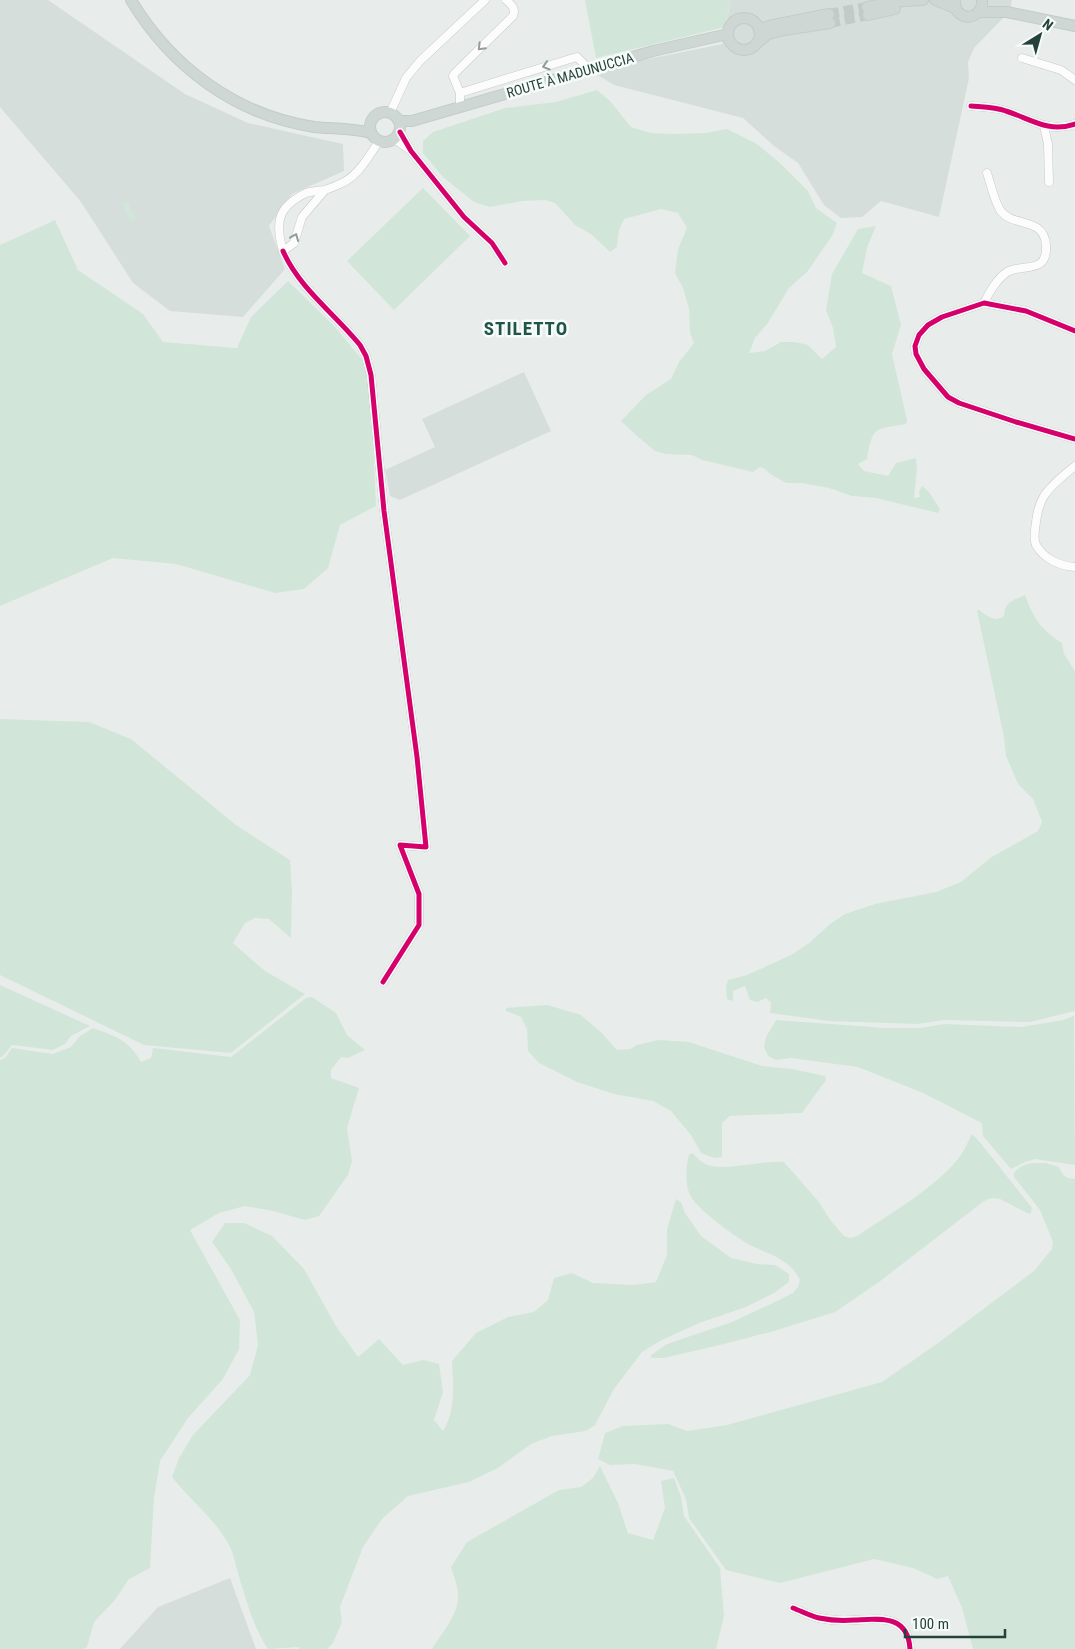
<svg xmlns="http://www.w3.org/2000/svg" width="1075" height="1649" font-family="'Roboto Condensed',sans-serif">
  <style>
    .built { fill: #d6dedb }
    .green { fill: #d1e6d8 }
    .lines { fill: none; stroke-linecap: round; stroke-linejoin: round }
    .major-tunnel { stroke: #c1cbc8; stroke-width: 10; stroke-dasharray: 10 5; stroke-linecap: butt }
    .minor-casing { stroke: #c5cac8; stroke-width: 9 }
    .major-casing { stroke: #c3ccc9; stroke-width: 12 }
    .minor { stroke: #fcfcfc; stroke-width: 8 }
    .major { stroke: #cfd7d5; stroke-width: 10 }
    .cycleway-casing { stroke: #f7fbf9; stroke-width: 8 }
    .cycleway { stroke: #d6006c; stroke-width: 5 }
    .oneway { stroke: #909f9b }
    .labels { text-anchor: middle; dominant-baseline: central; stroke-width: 5; stroke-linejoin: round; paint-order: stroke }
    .street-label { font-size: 14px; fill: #24423a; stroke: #f7fbf9 }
    .district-label { font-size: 19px; font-weight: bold; letter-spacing: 1px; fill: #1f5548; stroke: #f7fbf9 }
  </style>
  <rect width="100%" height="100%" fill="#e8edeb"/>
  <!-- built -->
  <g class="built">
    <polygon points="0,0 48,0 185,94 248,123 343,144 344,171 292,194 269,226 285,269 243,317 170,311 133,283 81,202 0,107"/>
    <polygon points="731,0 1012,0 1010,11 974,48 968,62 969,78 939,217 881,201 862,217 841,218 824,205 798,163 774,146 743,118 614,85 596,74 619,65 722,44"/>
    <polygon points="524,372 551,431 400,500 390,496 385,470 435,447 422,419"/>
    <polygon points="230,1578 256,1649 120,1649 158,1607"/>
  </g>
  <!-- green -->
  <g class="green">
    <polygon points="585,0 731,0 725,27 596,58"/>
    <path d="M597 90 610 101 631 127 651 133 675 134 705 133 727 129 757 144 780 163 808 191 816 208 837 223 832 236 807 272 789 288 768 323 755 338 749 353 765 351 781 342H795L808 345 822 359 836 347 833 328 826 310 832 274 858 229 876 226 867 248 862 273 891 286 901 325 892 354 907 420 906 424C873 430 874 425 867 459L858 464 864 471 888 476 896 463 916 458 917 469 914 498 920 497 919 491 922 486 929 492 940 509 938 513 876 498 852 496 829 488 802 483H786L770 474 765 469 760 467 753 472 702 460 692 455 665 454 655 451 637 436 621 421 646 395 671 379 679 362 694 343 690 333 689 309 683 288 675 273 678 249 687 228 678 213 661 209 624 219 619 230 617 247 610 252 591 234 575 225 555 203 545 200 522 201 490 207 474 202 443 177 423 153V141L433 132 505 108 556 102Z"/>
    <polygon points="423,188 470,236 394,310 347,261"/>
    <polygon points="127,201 136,219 131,222 122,205"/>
    <polygon points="55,220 78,270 143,314 163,342 237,348 251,317 288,281 335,327 370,369 376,506 340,525 328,568 304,589 275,593 176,564 113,558 0,606 0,245"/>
    <path d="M1025 595C1033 617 1041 630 1062 643L1064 654 1075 671V1011L1030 1022 944 1020 917 1024 829 1021 770 1013 771 1003 766 998 757 1002 750 1000 745 986 733 991V1001L727 999 726 986 728 980 747 975 793 954 809 943 830 924 845 914 875 904 936 892 961 882 990 858 1038 831 1042 822 1033 799 1018 784 1006 756 1004 737 977 611 979 610C987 616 996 623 1004 616 1004 602 1014 600 1025 595Z"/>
    <polygon points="0,719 89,722 131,739 236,825 290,860 292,890 291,938 269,919 255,918 245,923 233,943 265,971 305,994 231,1053 144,1045 0,975"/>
    <polygon points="0,985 90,1026 71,1036 65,1044 53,1050 12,1045 2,1057 0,1057"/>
    <path d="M312 997 336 1013 347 1035 365 1050 348 1058 341 1057 331 1070V1078L359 1088 347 1128 352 1161 348 1175 319 1216 305 1220 273 1211 245 1206 219 1213 190 1230 240 1320 239 1349 223 1379 188 1418 160 1461 154 1498 150 1568 129 1579 115 1600 94 1622 87 1647 83 1649H0V1060L5 1058 12 1048 53 1054 71 1047 80 1036 93 1028C115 1036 129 1040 141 1062L151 1058 153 1048 231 1057 306 998Z"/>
    <polygon points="547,1005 581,1015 602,1033 617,1050 630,1049 637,1045 658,1040 689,1042 762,1066 792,1069 825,1076 826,1080 802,1113 730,1116 722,1123 722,1157 714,1158 701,1153 691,1135 671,1111 653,1101 614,1094 577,1082 539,1063 528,1051 527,1029 521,1017 506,1011 506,1008"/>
    <polygon points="1074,1016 1075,1165 1035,1159 1025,1162 1011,1169 983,1136 982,1123 923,1093 858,1067 791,1058 776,1060 768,1056 764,1047 766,1037 776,1020 885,1028 921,1028 944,1024 1021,1027 1063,1020"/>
    <path d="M972 1134 979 1141 1032 1208 1031 1213 1029 1214 1000 1199 991 1198 984 1201 879 1282 835 1312 774 1331 728 1343 664 1358H653L650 1356 667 1344 732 1322 779 1300 793 1293 798 1287 800 1280C790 1260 773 1256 754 1247 739 1240 694 1208 689 1193 685 1181 686 1166 689 1155L692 1153C697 1157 701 1163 708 1165 724 1171 764 1160 784 1162L819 1202 831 1221 844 1236 850 1238 857 1236C888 1215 940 1185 961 1155 965 1149 968 1141 972 1134Z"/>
    <path d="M1034 1163H1046L1059 1167C1063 1176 1065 1178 1075 1179V1649H973L962 1608 948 1576 937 1579 913 1568 874 1559 780 1583 726 1570 689 1518 686 1499 673 1471 635 1464 610 1465 598 1459 605 1433 623 1426 668 1424 687 1431 727 1425 882 1382 938 1343 1034 1271 1052 1249 1053 1242 1040 1210 1014 1177V1173C1020 1166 1025 1164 1034 1163Z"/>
    <path d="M676 1199 681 1202 685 1213 701 1236 731 1258 757 1264 775 1265 789 1274V1282L774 1293 746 1307 699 1323 660 1341 642 1352 614 1389 595 1425 586 1431 552 1436 531 1444 498 1468 469 1482 408 1496 382 1519 363 1547 340 1607 342 1622 333 1643 327 1649H299V1647L268 1649C253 1628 245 1595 237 1570 235 1562 233 1552 229 1545 215 1519 190 1500 172 1477L179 1458 193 1435 250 1375 258 1345 254 1312 231 1269 212 1242 225 1223H244L272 1236 304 1269 336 1326 358 1357 379 1339 403 1365 423 1360 439 1364 443 1392 434 1420 443 1431C456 1411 453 1384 452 1361L476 1333 508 1317 534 1312 548 1300 554 1278 572 1273 593 1283 633 1285 656 1282 667 1255V1229Z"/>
    <path d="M600 1466 618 1503 628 1533 653 1540 665 1508 661 1481 674 1478 681 1497 684 1516 720 1568 724 1616 716 1649H432C442 1633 459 1614 458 1595 458 1586 453 1575 451 1567L467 1542 559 1490 581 1487 593 1478Z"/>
  </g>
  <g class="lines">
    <!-- major-tunnel -->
    <g class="major-tunnel">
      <polyline points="829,14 867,7"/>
      <polyline points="830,23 868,15"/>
    </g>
    <defs>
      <g id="minor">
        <polyline points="1022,58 1061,70 1075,80"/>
        <path d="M460 93 453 76 455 73 513 16C516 9 512 5 506 0"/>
        <path d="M971 106C983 107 995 107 1006 111 1031 119 1048 133 1075 124"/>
        <polyline points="460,107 460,93 570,59 577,57 589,69"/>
        <polyline points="390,113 406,78 420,61 485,0"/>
        <polyline points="1044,126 1048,144 1049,182"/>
        <polyline points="400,132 411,151 464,217 492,243 505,263"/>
        <polyline points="394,139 407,148"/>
        <path d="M325 190 302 217 294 243 283 251C275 223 277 207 306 193 312 191 319 191 325 190 331 188 338 185 344 182 359 174 370 155 379 141"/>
        <path d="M283 251C299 288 335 314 360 345L366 356 371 375 384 511 417 757 426 847 400 845 419 894V925L383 982"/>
        <path d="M984 303C990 291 996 280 1007 272 1023 263 1048 275 1046 245 1044 216 1012 228 1000 210 994 200 991 185 987 173"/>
        <polyline points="1075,331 1026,311 984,303 942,317 928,325 919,335 915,346 916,354 924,369 948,397 959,403 1016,422 1075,439"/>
        <path d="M1075 466C1064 475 1052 484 1044 496 1039 504 1037 513 1036 522 1035 529 1033 538 1036 545 1044 559 1060 566 1075 567"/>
        <path d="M793 1608C801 1611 810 1616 819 1618 829 1620 843 1621 854 1620 879 1619 908 1614 910 1649"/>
      </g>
      <g id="major">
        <path d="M131 0C171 67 236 115 314 127 333 129 352 128 371 133"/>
        <polyline points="935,0 955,8"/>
        <path d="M955 0C954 10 959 16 969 17 978 15 983 9 982 0"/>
        <polyline points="867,7 903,1 923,0"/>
        <polyline points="979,12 1007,12 1075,26"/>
        <polyline points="868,15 895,9"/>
        <circle cx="744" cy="34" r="16"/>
        <polyline points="759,30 769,26 829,14"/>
        <polyline points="757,43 768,34 784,30 830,23"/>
        <circle cx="385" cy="127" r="15"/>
        <polyline points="399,121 412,121 653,51 728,34"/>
      </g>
    </defs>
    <!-- minor casing -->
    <use href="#minor" class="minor-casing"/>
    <!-- major casing -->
    <use href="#major" class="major-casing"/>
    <!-- minor -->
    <use href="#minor" class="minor"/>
    <!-- major -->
    <use href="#major" class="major"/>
    <defs>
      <g id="cycleway">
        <path d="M971 106C983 107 995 107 1006 111 1031 119 1048 133 1075 124"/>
        <polyline points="400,132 411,151 464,217 492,243 505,263"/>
        <path d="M283 251C299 288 335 314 360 345L366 356 371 375 384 511 417 757 426 847 400 845 419 894V925L383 982"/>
        <polyline points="1075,331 1026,311 984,303 942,317 928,325 919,335 915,346 916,354 924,369 948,397 959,403 1016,422 1075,439"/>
        <path d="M793 1608C801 1611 810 1616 819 1618 829 1620 843 1621 854 1620 879 1619 908 1614 910 1649"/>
      </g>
    </defs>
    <!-- cycleway casing -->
    <use href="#cycleway" class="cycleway-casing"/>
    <!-- cycleway -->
    <use href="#cycleway" class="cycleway"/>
  </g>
  <!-- one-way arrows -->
  <defs><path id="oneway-chevron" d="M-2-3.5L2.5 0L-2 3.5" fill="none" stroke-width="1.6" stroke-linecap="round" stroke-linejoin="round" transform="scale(1.25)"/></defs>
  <g class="oneway">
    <use href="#oneway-chevron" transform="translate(481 47) rotate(135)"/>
    <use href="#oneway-chevron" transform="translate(546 66) rotate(163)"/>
    <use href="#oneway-chevron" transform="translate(295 237) rotate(-68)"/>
  </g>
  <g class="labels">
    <!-- street labels -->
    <g class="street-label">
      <text transform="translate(570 75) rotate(-16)">ROUTE À MADUNUCCIA</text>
    </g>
    <!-- district labels -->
    <g class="district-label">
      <text x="526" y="328">STILETTO</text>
    </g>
  </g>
  <!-- north arrow -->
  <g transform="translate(1040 35) rotate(37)" stroke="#f7fbf9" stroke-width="4" paint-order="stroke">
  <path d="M0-4L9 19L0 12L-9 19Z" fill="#24423a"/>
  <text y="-8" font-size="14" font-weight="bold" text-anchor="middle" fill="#24423a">N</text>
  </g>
  <!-- scale -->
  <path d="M905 1629v8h100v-8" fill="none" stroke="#24423a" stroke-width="2.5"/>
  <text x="912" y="1629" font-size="15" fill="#24423a" stroke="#f7fbf9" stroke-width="4" paint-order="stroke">100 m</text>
</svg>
